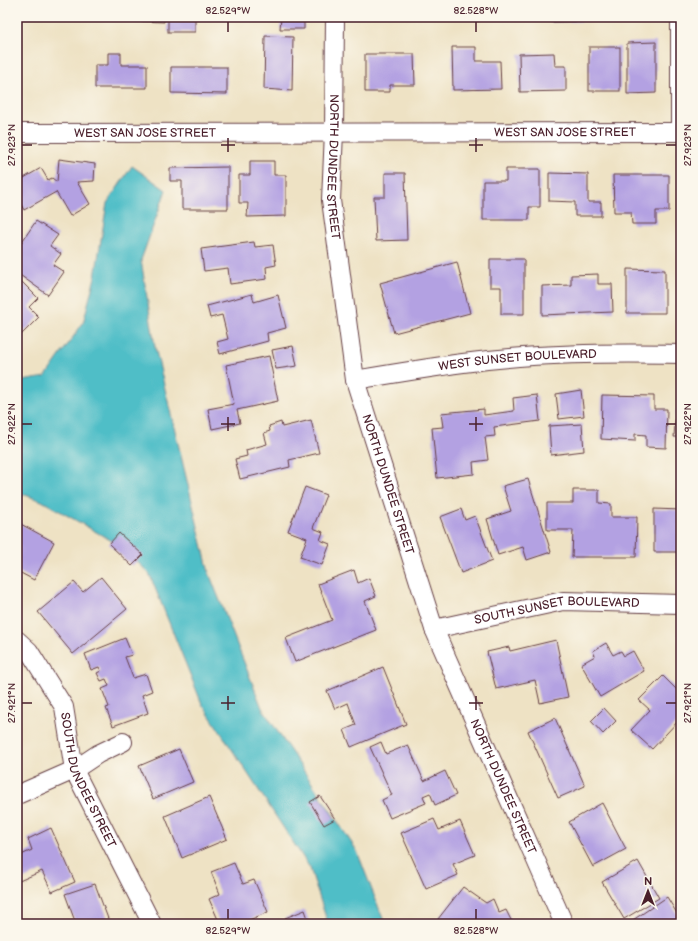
<svg xmlns="http://www.w3.org/2000/svg" width="698" height="941" font-family="'Balsamiq Sans',sans-serif">
  <style>
    .water { fill: #50bec7; stroke: #4d6e79 }
    .building { fill: #b3a1e2 }
    .lines { fill: none; stroke-linecap: round; stroke-linejoin: round }
    .street-casing { stroke: #633c42; stroke-width: 20 }
    .street { stroke: #fff; stroke-width: 18 }
    .ticks { fill: none; stroke: #4a1f2b; stroke-width: 1.5 }
    .labels { text-anchor: middle; dominant-baseline: central; stroke-width: 3; stroke-linejoin: round; paint-order: stroke }
    .street-label { font-size: 12px; fill: #4a1f2b; stroke: #fbf7ec }
    .neatline { fill: none; stroke: #4a1f2b; stroke-width: 1.5 }
    .ticks-label { font-size: 10px; text-anchor: middle; fill: #4a1f2b }
  </style>
  <rect width="100%" height="100%" fill="#fbf7ec"/>
  <filter id="ink" filterUnits="userSpaceOnUse"><feTurbulence type="fractalNoise" baseFrequency=".025" numOctaves="2"/><feDisplacementMap in="SourceGraphic" scale="8" xChannelSelector="R" yChannelSelector="G"/><feConvolveMatrix kernelMatrix="1 2 1 2 8 2 1 2 1" color-interpolation-filters="sRGB"/></filter>
  <filter id="wash" filterUnits="userSpaceOnUse"><feTurbulence type="fractalNoise" baseFrequency=".012" numOctaves="4" result="noise"/><feDisplacementMap in="SourceGraphic" scale="16" xChannelSelector="R" yChannelSelector="G"/><feGaussianBlur stdDeviation="0.9" result="paint"/><feColorMatrix in="noise" values="0 0 0 0 0 0 0 0 0 0 0 0 0 0 0 0 0 1.4 0 .05"/><feComposite in="paint" operator="in"/></filter>
  <g filter="url(#wash)">
    <rect width="100%" height="100%" fill="#eee2c4"/>
    <!-- water -->
    <polygon class="water" points="132,166 166,190 141,260 155,347 209,573 262,708 357,851 385,924 328,924 310,868 202,704 149,573 119,545 42,501 17,492 17,382 45,377 83,323 95,277 107,203"/>
    <g id="blocks">
      <!-- building -->
      <g class="building">
        <polygon points="101,17 121,17 115,21"/>
        <polygon points="140,17 164,17 164,22 140,21"/>
        <rect x="168" y="17" width="27" height="15"/>
        <polygon points="281,17 304,17 304,29 280,29"/>
        <polygon points="551,17 593,17 593,21 551,22"/>
        <polygon points="265,36 293,37 292,91 264,89"/>
        <polygon points="656,42 656,93 627,94 627,43"/>
        <polygon points="452,47 476,47 476,61 500,61 501,89 453,90"/>
        <rect x="589" y="47" width="31" height="44"/>
        <polygon points="108,53 121,53 121,65 147,65 147,88 95,88 95,65 108,65"/>
        <polygon points="554,53 555,66 566,66 566,91 520,92 519,54"/>
        <polygon points="365,54 414,54 415,85 390,85 390,92 365,92"/>
        <polygon points="171,67 227,67 227,94 171,93"/>
        <polygon points="59,159 95,164 94,181 77,182 90,204 70,216 56,192 24,210 17,197 17,182 41,168 48,180 52,178 57,182"/>
        <polygon points="250,161 274,161 274,175 286,175 286,216 247,217 248,203 239,203 239,175 250,175"/>
        <polygon points="228,167 228,209 182,209 182,181 170,181 170,168"/>
        <polygon points="506,169 540,169 540,207 529,207 529,220 483,220 483,181 506,181"/>
        <polygon points="385,173 405,173 407,240 376,241 374,197 385,197"/>
        <polygon points="549,173 588,174 588,202 601,202 601,216 575,216 575,202 549,201"/>
        <polygon points="613,175 669,175 669,211 656,211 656,224 632,224 631,212 614,212"/>
        <polygon points="36,221 58,235 50,246 61,254 53,265 64,272 48,295 17,273 17,240 21,243"/>
        <polygon points="254,242 255,247 273,245 276,265 266,267 267,279 230,284 228,268 204,271 201,249"/>
        <polygon points="490,259 524,259 524,314 501,314 501,287 490,287"/>
        <polygon points="457,262 470,313 394,333 380,283"/>
        <polygon points="627,269 665,270 665,313 627,313"/>
        <polygon points="598,274 598,284 612,284 613,312 542,315 542,286 571,285 571,275"/>
        <polygon points="680,274 681,274 681,303 679,303"/>
        <polygon points="18,278 38,298 29,307 39,317 17,339"/>
        <polygon points="252,294 254,302 278,295 286,328 267,333 268,341 220,354 217,342 228,339 222,315 210,318 207,306"/>
        <polygon points="293,346 297,366 276,369 272,350"/>
        <polygon points="269,356 278,401 237,410 240,423 212,429 208,409 234,404 226,365"/>
        <polygon points="581,390 584,416 559,419 556,394"/>
        <polygon points="537,395 540,421 494,427 495,436 485,437 488,460 473,462 474,474 437,478 432,428 443,427 441,413 484,409 484,415 514,411 513,398"/>
        <polygon points="602,395 654,396 654,409 667,409 666,448 646,447 646,435 635,434 635,441 601,439"/>
        <polygon points="676,410 681,411 681,437 674,437"/>
        <polygon points="311,420 319,453 289,460 290,467 240,479 235,459 247,456 246,450 267,444 264,433 270,431 269,426 281,422 282,427"/>
        <polygon points="582,424 584,451 551,455 549,426"/>
        <polygon points="528,479 551,552 527,560 523,547 498,555 487,519 511,511 503,486"/>
        <polygon points="305,487 326,495 313,528 323,532 320,540 330,544 322,565 300,557 307,538 288,531"/>
        <polygon points="573,490 599,490 599,503 611,504 611,517 637,517 636,557 572,557 573,530 547,530 547,503 573,503"/>
        <polygon points="461,509 465,520 475,516 492,561 461,573 440,517"/>
        <polygon points="654,509 681,510 681,552 654,552"/>
        <polygon points="17,522 54,542 34,580 17,571"/>
        <polygon points="119,533 143,555 132,566 109,544"/>
        <polygon points="354,570 358,583 369,578 376,596 365,601 376,630 295,662 286,638 332,620 318,584"/>
        <polygon points="101,577 127,609 73,654 38,612 74,582 83,592"/>
        <polygon points="125,638 132,655 125,657 133,678 146,674 152,691 142,695 148,713 113,726 106,708 109,707 102,689 109,686 106,679 101,681 97,673 101,671 99,667 91,670 85,654"/>
        <polygon points="556,640 568,697 540,703 535,680 496,689 487,652 509,647 510,651"/>
        <polygon points="606,643 613,655 621,651 624,656 633,651 644,671 600,697 581,664 595,656 593,651"/>
        <polygon points="383,667 406,724 351,747 344,730 356,725 348,703 335,709 327,691"/>
        <polygon points="663,676 678,691 681,688 681,720 680,719 652,749 631,730 650,710 639,700"/>
        <polygon points="604,708 616,721 603,734 591,721"/>
        <polygon points="555,718 585,786 558,798 528,731"/>
        <polygon points="381,742 386,754 408,745 424,781 445,771 456,795 435,805 430,793 423,796 426,803 390,818 382,800 392,795 370,747"/>
        <polygon points="179,749 193,782 153,799 139,766"/>
        <polygon points="320,796 335,819 324,825 310,802"/>
        <polygon points="209,797 227,839 182,858 165,816"/>
        <polygon points="602,803 626,849 593,867 569,822"/>
        <polygon points="434,819 439,830 460,821 475,855 453,864 458,875 426,889 401,833"/>
        <polygon points="51,828 75,882 52,892 42,871 17,882 17,857 32,850 28,839"/>
        <polygon points="638,861 659,898 624,919 602,882"/>
        <polygon points="234,863 243,884 254,880 268,912 240,924 220,924 209,899 220,894 211,872"/>
        <polygon points="95,884 110,924 76,924 65,894"/>
        <polygon points="463,887 486,903 493,899 499,913 506,910 513,924 445,924 438,919"/>
        <polygon points="667,897 681,920 681,924 635,924 633,920"/>
        <polygon points="305,910 310,924 288,924 285,918"/>
      </g>
    </g>
  </g>
  <g filter="url(#ink)">
    <use href="#blocks" fill-opacity="0" stroke="#633c42" stroke-width="1"/>
    <g class="lines">
      <defs>
        <g id="street">
          <path id="s1" d="M335 17 334 132 331 200 355 380 434 629 564 924"/>
          <polyline points="680,132 680,17"/>
          <path id="s2" d="M17 133 681 132"/>
          <path id="s3" d="M355 380C391 374 427 368 463 363 535 353 608 353 681 354"/>
          <path id="s4" d="M434 629 563 601 681 604"/>
          <path id="s5" d="M17 640 29 651 64 707 74 770 152 924"/>
          <polyline points="17,795 74,770 98,754 123,742"/>
        </g>
      </defs>
      <!-- street casing -->
      <use href="#street" class="street-casing"/>
      <!-- street -->
      <use href="#street" class="street"/>
    </g>
  </g>
  <!-- ticks -->
  <path class="ticks" d="M228 22V32M476 22V32M228 138V152M476 138V152M22 145H32M221 145H235M469 145H483M666 145H676M228 417V431M476 417V431M22 424H32M221 424H235M469 424H483M666 424H676M228 696V710M476 696V710M22 703H32M221 703H235M469 703H483M666 703H676M228 909V919M476 909V919"/>
  <g class="labels">
    <!-- street labels -->
    <g class="street-label">
      <text stroke="none"><textPath href="#s2" startOffset="548">WEST SAN JOSE STREET</textPath></text>
      <text stroke="none"><textPath href="#s2" startOffset="128">WEST SAN JOSE STREET</textPath></text>
      <text stroke="none"><textPath href="#s1" startOffset="150">NORTH DUNDEE STREET</textPath></text>
      <text stroke="none"><textPath href="#s3" startOffset="164">WEST SUNSET BOULEVARD</textPath></text>
      <text stroke="none"><textPath href="#s1" startOffset="474">NORTH DUNDEE STREET</textPath></text>
      <text stroke="none"><textPath href="#s4" startOffset="125">SOUTH SUNSET BOULEVARD</textPath></text>
      <text stroke="none"><textPath href="#s5" startOffset="160">SOUTH DUNDEE STREET</textPath></text>
      <text stroke="none"><textPath href="#s1" startOffset="798">NORTH DUNDEE STREET</textPath></text>
    </g>
  </g>
  <!-- margin -->
  <rect width="698" height="941" fill="none" stroke="#fbf7ec" stroke-width="44"/>
  <!-- north arrow -->
  <g transform="translate(648 891)" stroke="#fbf7ec" stroke-width="3" paint-order="stroke">
  <path d="M0-3L7 15L0 10L-7 15Z" fill="#4a1f2b"/>
  <text y="-6" font-size="11" font-weight="bold" text-anchor="middle" fill="#4a1f2b">N</text>
  </g>
  <rect x="22" y="22" width="654" height="897" class="neatline"/>
  <g class="ticks-label">
    <text x="228" y="14">82.529°W</text>
    <text x="476" y="14">82.528°W</text>
    <text transform="translate(11 145) rotate(-90)" y="4">27.923°N</text>
    <text transform="translate(687 145) rotate(-90)" y="4">27.923°N</text>
    <text transform="translate(11 424) rotate(-90)" y="4">27.922°N</text>
    <text transform="translate(687 424) rotate(-90)" y="4">27.922°N</text>
    <text transform="translate(11 703) rotate(-90)" y="4">27.921°N</text>
    <text transform="translate(687 703) rotate(-90)" y="4">27.921°N</text>
    <text x="228" y="934">82.529°W</text>
    <text x="476" y="934">82.528°W</text>
  </g>
</svg>
